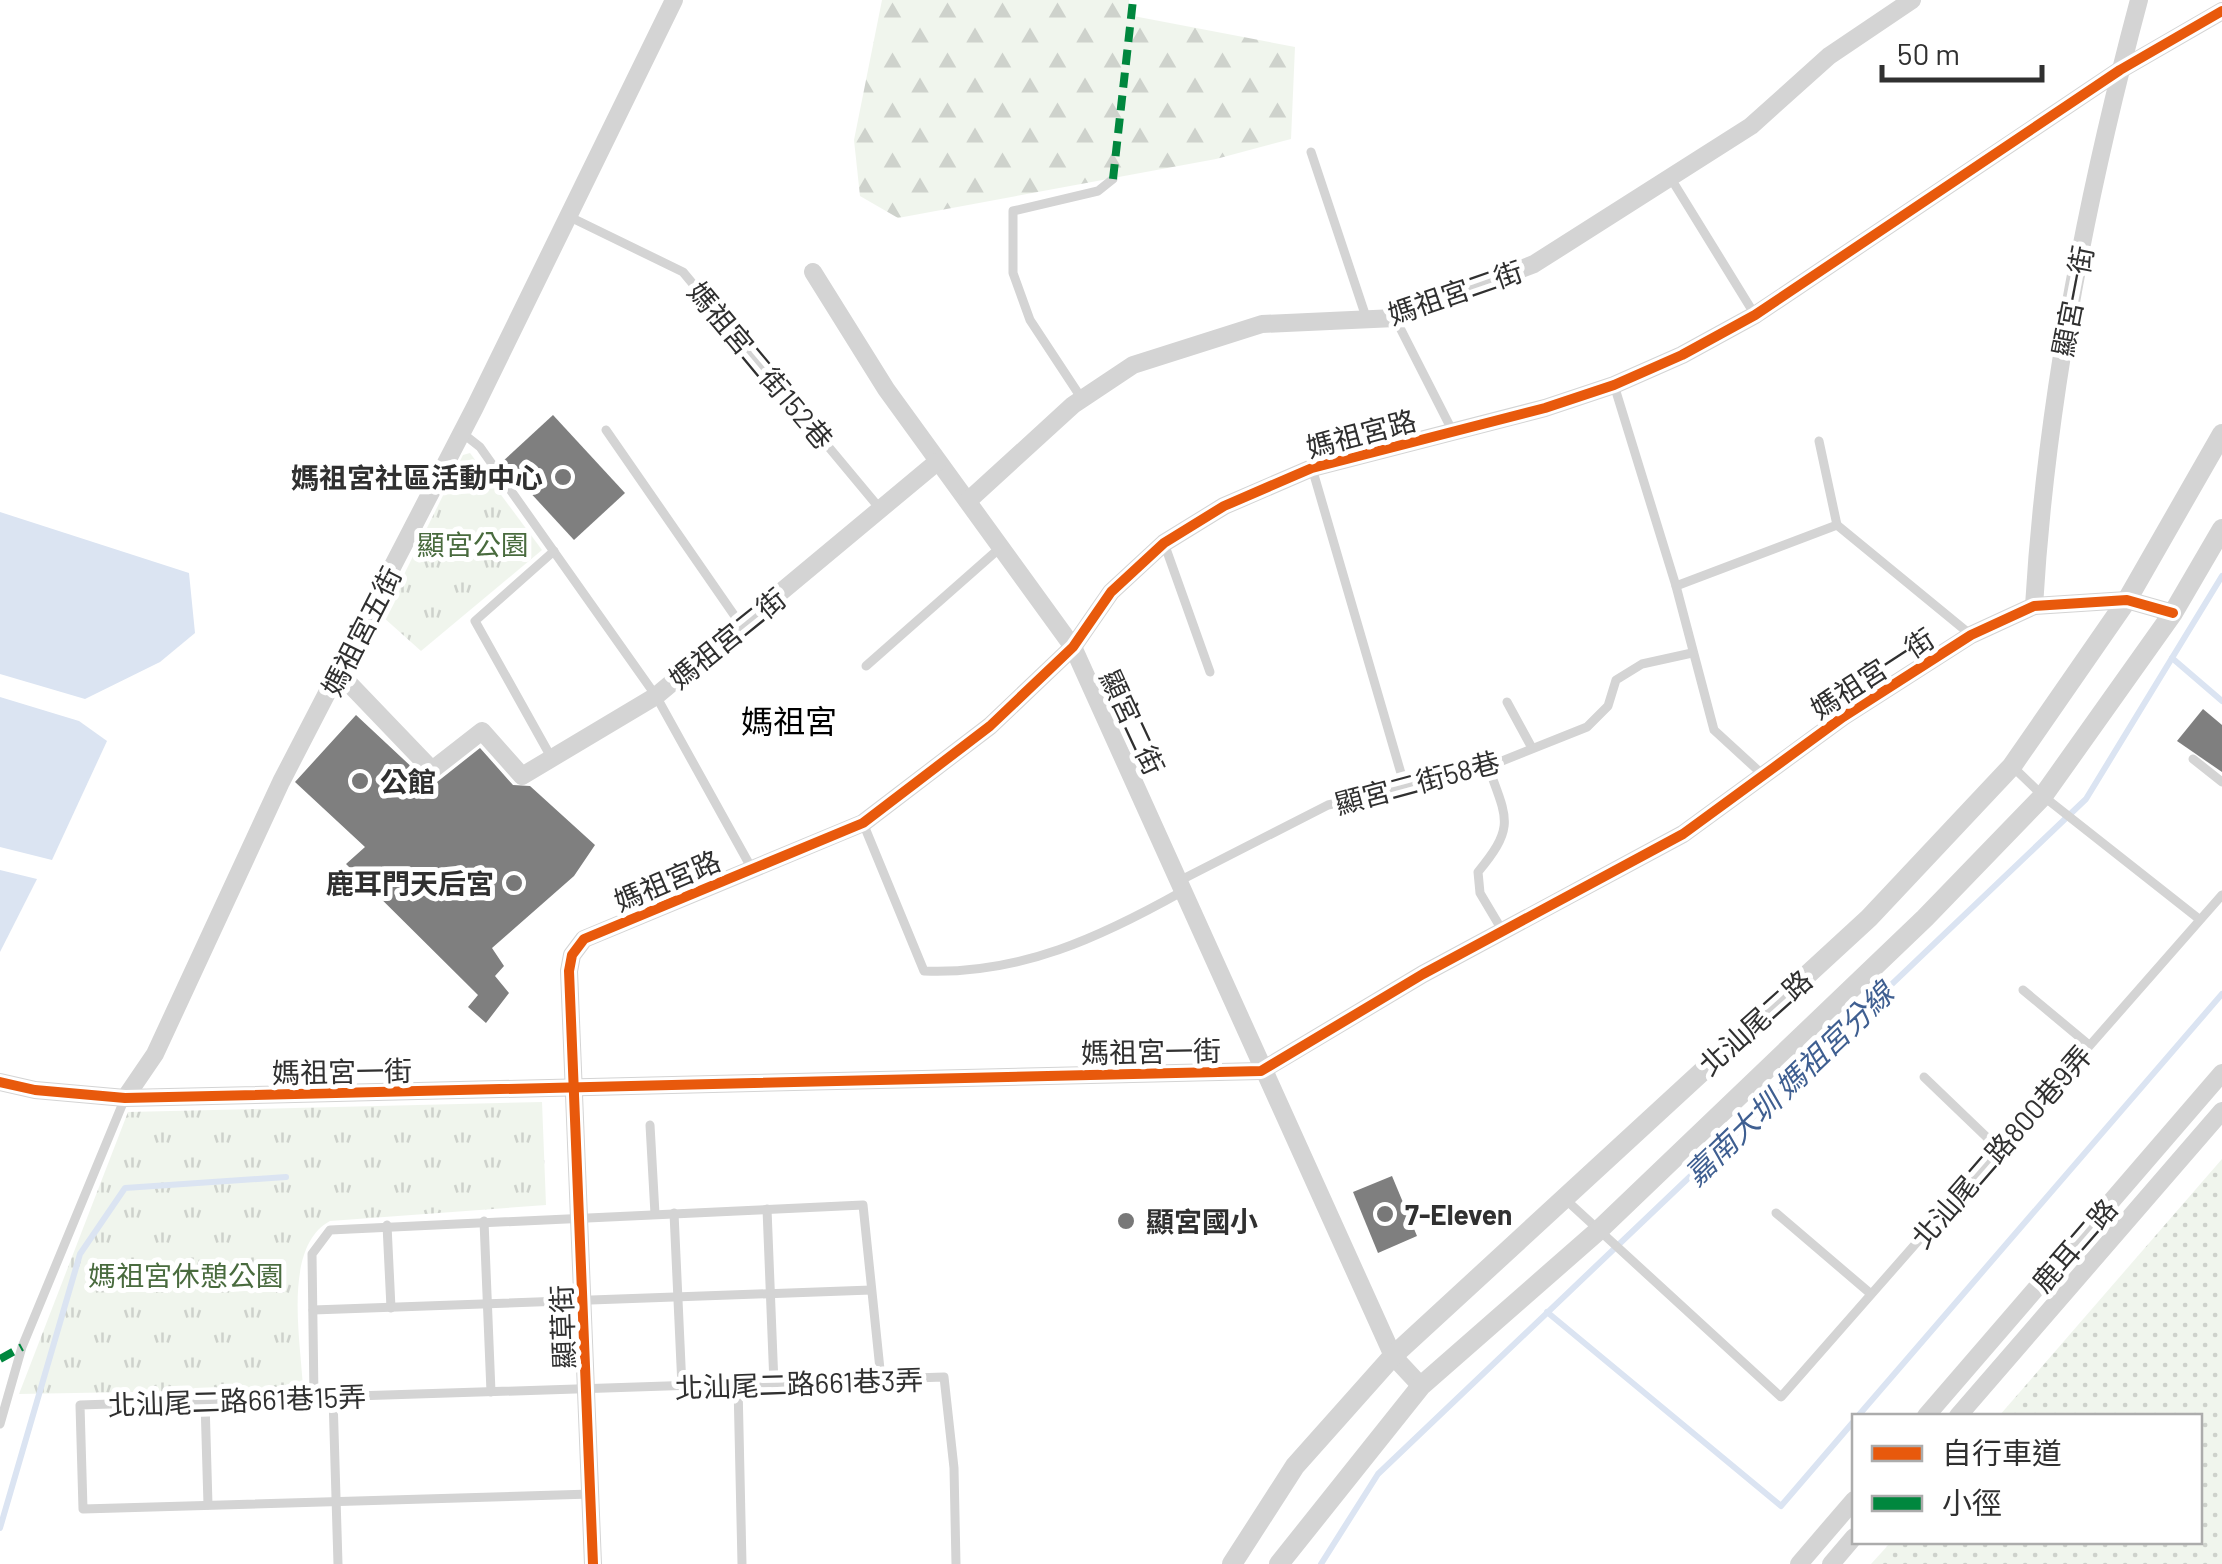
<svg xmlns="http://www.w3.org/2000/svg" width="2222" height="1564" font-family="Barlow,'Noto Sans TC',sans-serif">
  <style>
    .grass { fill: url(#grass-dots) }
    .forest { fill: url(#forest-firs) }
    .park { fill: url(#park-tufts) }
    .water { fill: #dbe4f2 }
    .lines { fill: none; stroke-linecap: round; stroke-linejoin: round }
    .stream { stroke: #dbe4f2; stroke-width: 6 }
    .building { fill: #7f7f7f }
    .service { stroke: #d4d4d4; stroke-width: 9 }
    .minor { stroke: #d4d4d4; stroke-width: 18 }
    .tertiary { stroke: #d4d4d4; stroke-width: 20 }
    .quiet { stroke: #00873e; stroke-width: 8; stroke-dasharray: 15 8; stroke-linecap: butt }
    .cycleway-casing { stroke: #fff; stroke-width: 16 }
    .cycleway { stroke: #e8590c; stroke-width: 10 }
    .poi-dot { fill: #787878; stroke: #fff; stroke-width: 4 }
    .labels { text-anchor: middle; dominant-baseline: central; stroke-width: 10; stroke-linejoin: round; paint-order: stroke }
    .street-label { font-size: 28px; fill: #303030; stroke: #fff }
    .poi-label { font-size: 28px; font-weight: bold; fill: #303030; stroke: #fff; text-anchor: start }
    .park-label { font-size: 28px; fill: #496b3e; stroke: #fff }
    .water-label { font-size: 30px; font-style: italic; fill: #3f5f91; stroke: #fff }
    .quarter-label { font-size: 32px; fill: #000; stroke: #fff }
  </style>
  <defs>
    <pattern id="grass-dots" width="8" height="8" patternUnits="userSpaceOnUse" patternTransform="scale(2.5)"><rect width="8" height="8" fill="#f0f5ed"/><path d="M2 2h.1M6 6h.1" fill="none" stroke="#ced2cc" stroke-width="1.8" stroke-linecap="round"/></pattern>
    <pattern id="forest-firs" width="22" height="20" patternUnits="userSpaceOnUse" patternTransform="scale(2.5)"><rect width="22" height="20" fill="#f0f5ed"/><path d="M5 1l3.5 6h-7zM16 11l3.5 6h-7z" fill="#ced2cc"/></pattern>
    <pattern id="park-tufts" width="24" height="20" patternUnits="userSpaceOnUse" patternTransform="scale(2.5)"><rect width="24" height="20" fill="#f0f5ed"/><path d="M3 7l-1-3M5 7V3M7 7l1-3M15 17l-1-3M17 17v-4M19 17l1-3" fill="none" stroke="#ced2cc"/></pattern>
  </defs>
  <rect width="100%" height="100%" fill="#fff"/>
  <!-- grass -->
  <polygon class="grass" points="2222,1159 2222,1564 1871,1564 1891,1542 2200,1542 2200,1416 1999,1416"/>
  <!-- forest -->
  <polygon class="forest" points="882,0 1129,0 1128,15 1295,47 1291,139 1216,159 898,218 860,196 854,140"/>
  <!-- park -->
  <g class="park">
    <polygon points="470,453 542,550 421,651 383,617 463,455"/>
    <path d="M542 1102 546 1205 330 1221C282 1247 301 1341 303 1389L19 1394 128 1112Z"/>
  </g>
  <!-- water -->
  <g class="water">
    <polygon points="0,512 189,573 195,633 160,662 85,699 0,674"/>
    <polygon points="0,697 79,721 107,741 52,860 0,847"/>
    <polygon points="0,870 37,879 0,952"/>
  </g>
  <g class="lines">
    <!-- stream -->
    <g class="stream">
      <polyline points="2172,658 2222,701"/>
      <polyline points="1547,1312 1781,1506 1854,1421"/>
      <polyline points="1858,1416 2222,994"/>
      <polyline points="0,1528 80,1254 125,1188 286,1177"/>
      <polyline points="1321,1564 1378,1474 2086,799 2222,576"/>
    </g>
  </g>
  <!-- building -->
  <g class="building">
    <polygon points="553,415 625,493 574,540 502,462"/>
    <polygon points="2203,709 2222,725 2222,772 2177,741"/>
    <polygon points="356,715 432,786 480,748 513,785 530,786 595,845 574,876 492,948 504,966 495,976 509,993 486,1023 468,1007 478,995 346,864 365,847 295,782"/>
    <polygon points="1392,1176 1417,1236 1378,1253 1353,1192"/>
  </g>
  <g class="lines">
    <!-- service -->
    <g class="service">
      <polyline points="1311,152 1367,320"/>
      <polyline points="1670,177 1755,315"/>
      <polyline points="570,217 683,272 881,510"/>
      <polyline points="1395,318 1453,432"/>
      <polyline points="1614,385 1676,586 1714,730 1762,774"/>
      <polyline points="1082,399 1030,320 1013,273 1013,211 1098,191 1113,179"/>
      <polyline points="606,430 741,625"/>
      <polyline points="461,432 480,447 656,696 752,869"/>
      <polyline points="1819,441 1837,525"/>
      <polyline points="1312,468 1405,787"/>
      <polyline points="1164,543 1210,672"/>
      <polyline points="1676,586 1837,525 1971,635"/>
      <polyline points="866,666 1001,547"/>
      <polyline points="1507,702 1532,748"/>
      <polyline points="551,757 475,621 554,551"/>
      <polyline points="2193,759 2222,782"/>
      <path d="M1488 766C1507 819 1516 826 1478 872L1480 893 1502 930"/>
      <polyline points="2012,766 2043,796 2199,919"/>
      <path d="M863 823 924 971C1020 975 1101 937 1183 891"/>
      <polyline points="1181,880 1328,805 1477,771 1587,727 1608,706 1616,680 1642,664 1692,653"/>
      <polyline points="2023,990 2089,1045"/>
      <polyline points="1924,1077 1999,1149"/>
      <polyline points="650,1125 655,1214"/>
      <polyline points="1565,1199 1781,1397 2222,895"/>
      <polyline points="767,1209 774,1384"/>
      <polyline points="674,1213 682,1387"/>
      <polyline points="1776,1213 1871,1294"/>
      <polyline points="484,1221 491,1392"/>
      <polyline points="387,1225 391,1308"/>
      <polyline points="313,1310 871,1290"/>
      <polyline points="738,1385 742,1564"/>
      <polyline points="314,1397 312,1254 330,1230 863,1205 881,1379"/>
      <polyline points="333,1397 338,1564"/>
      <polyline points="205,1401 208,1505"/>
      <polyline points="0,1424 22,1347 125,1098"/>
      <polyline points="591,1494 83,1509 80,1405 944,1377 954,1468 956,1564"/>
    </g>
    <!-- minor -->
    <g class="minor">
      <polyline points="813,272 886,389 1073,647 1393,1356 1421,1386"/>
      <polyline points="969,500 1073,405 1133,365 1262,324 1395,318 1534,264 1751,126 1829,56 1912,0"/>
      <path d="M2034 606C2046 401 2086 198 2139 0"/>
      <polyline points="339,673 432,770 482,731 522,776 656,696 937,462"/>
      <polyline points="0,1082 35,1090 125,1098 1261,1071 1423,974 1683,834 1843,717 1971,635 2034,606 2127,600 2173,613"/>
      <polyline points="125,1098 155,1054 281,782 475,407 674,0"/>
      <polyline points="1926,1416 2222,1073"/>
      <polyline points="1958,1416 2222,1111"/>
      <polyline points="593,1564 569,971 572,955 584,939 863,823 990,726 1073,647 1111,592 1164,543 1224,506 1312,468 1545,408 1614,385 1682,355 1755,315 2120,70 2222,11"/>
      <polyline points="1799,1564 1854,1500"/>
      <polyline points="1831,1564 1854,1537"/>
    </g>
    <!-- tertiary -->
    <g class="tertiary">
      <polyline points="1232,1564 1295,1466 1393,1356 1869,918 2012,766 2127,600 2222,434"/>
      <polyline points="1279,1564 1421,1386 1599,1230 1925,918 2043,796 2173,613 2222,529"/>
    </g>
    <!-- quiet -->
    <g class="quiet">
      <polyline points="1113,179 1133,0"/>
      <polyline points="0,1359 22,1347"/>
    </g>
    <defs>
      <g id="cycleway">
        <polyline points="0,1082 35,1090 125,1098 1261,1071 1423,974 1683,834 1843,717 1971,635 2034,606 2127,600 2173,613"/>
        <polyline points="593,1564 569,971 572,955 584,939 863,823 990,726 1073,647 1111,592 1164,543 1224,506 1312,468 1545,408 1614,385 1682,355 1755,315 2120,70 2222,11"/>
      </g>
    </defs>
    <!-- cycleway casing -->
    <use href="#cycleway" class="cycleway-casing"/>
    <!-- cycleway -->
    <use href="#cycleway" class="cycleway"/>
  </g>
  <!-- markers -->
  <g class="poi-dot">
    <circle cx="563" cy="477" r="10"/>
    <circle cx="360" cy="781" r="10"/>
    <circle cx="514" cy="883" r="10"/>
    <circle cx="1385" cy="1214" r="10"/>
    <circle cx="1126" cy="1221" r="10"/>
  </g>
  <g class="labels">
    <!-- street labels -->
    <g class="street-label">
      <text transform="translate(1455 292) rotate(-19)">媽祖宮二街</text>
      <text transform="translate(2072 301) rotate(-79)">顯宮一街</text>
      <text transform="translate(761 365) rotate(50)">媽祖宮二街152巷</text>
      <text transform="translate(1361 433) rotate(-15)">媽祖宮路</text>
      <text transform="translate(361 631) rotate(-63)">媽祖宮五街</text>
      <text transform="translate(727 638) rotate(-39)">媽祖宮二街</text>
      <text transform="translate(1872 673) rotate(-33)">媽祖宮一街</text>
      <text transform="translate(1133 722) rotate(65)">顯宮二街</text>
      <text transform="translate(1417 782) rotate(-15)">顯宮二街58巷</text>
      <text transform="translate(667 880) rotate(-23)">媽祖宮路</text>
      <text transform="translate(1755 1022) rotate(-42)">北汕尾二路</text>
      <text transform="translate(1151 1051) rotate(-1)">媽祖宮一街</text>
      <text transform="translate(342 1071) rotate(-1)">媽祖宮一街</text>
      <text transform="translate(2001 1146) rotate(-49)">北汕尾二路800巷9弄</text>
      <text transform="translate(2074 1245) rotate(-49)">鹿耳二路</text>
      <text transform="translate(562 1327) rotate(-92)">顯草街</text>
      <text transform="translate(799 1383) rotate(-2)">北汕尾二路661巷3弄</text>
      <text transform="translate(237 1400) rotate(-2)">北汕尾二路661巷15弄</text>
    </g>
    <!-- poi labels -->
    <g class="poi-label">
      <text x="543" y="477" text-anchor="end">媽祖宮社區活動中心</text>
      <text x="380" y="781">公館</text>
      <text x="494" y="883" text-anchor="end">鹿耳門天后宮</text>
      <text x="1405" y="1214">7-Eleven</text>
      <text x="1146" y="1221">顯宮國小</text>
    </g>
    <!-- park labels -->
    <g class="park-label">
      <text x="473" y="544">顯宮公園</text>
      <text x="186" y="1275">媽祖宮休憩公園</text>
    </g>
    <!-- water labels -->
    <g class="water-label">
      <text transform="translate(1788 1083) rotate(-44)">嘉南大圳 媽祖宮分線</text>
    </g>
    <!-- quarter labels -->
    <g class="quarter-label">
      <text x="789" y="720">媽祖宮</text>
    </g>
  </g>
  <!-- legend -->
  <rect x="1852" y="1414" width="350" height="130" fill="#ffffff" stroke="#acacac" stroke-width="2.5"/>
  <rect x="1872" y="1446" width="50" height="15" fill="#e8590c" stroke="#acacac" stroke-width="2.5"/>
  <text x="1942" y="1464" font-size="30" fill="#303030">自行車道</text>
  <rect x="1872" y="1496" width="50" height="15" fill="#00873e" stroke="#acacac" stroke-width="2.5"/>
  <text x="1942" y="1514" font-size="30" fill="#303030">小徑</text>
  <!-- scale -->
  <path d="M1882 65v15h160v-15" fill="none" stroke="#303030" stroke-width="5"/>
  <text x="1897" y="65" font-size="30" fill="#303030" stroke="#ffffff" stroke-width="8" paint-order="stroke">50 m</text>
</svg>
